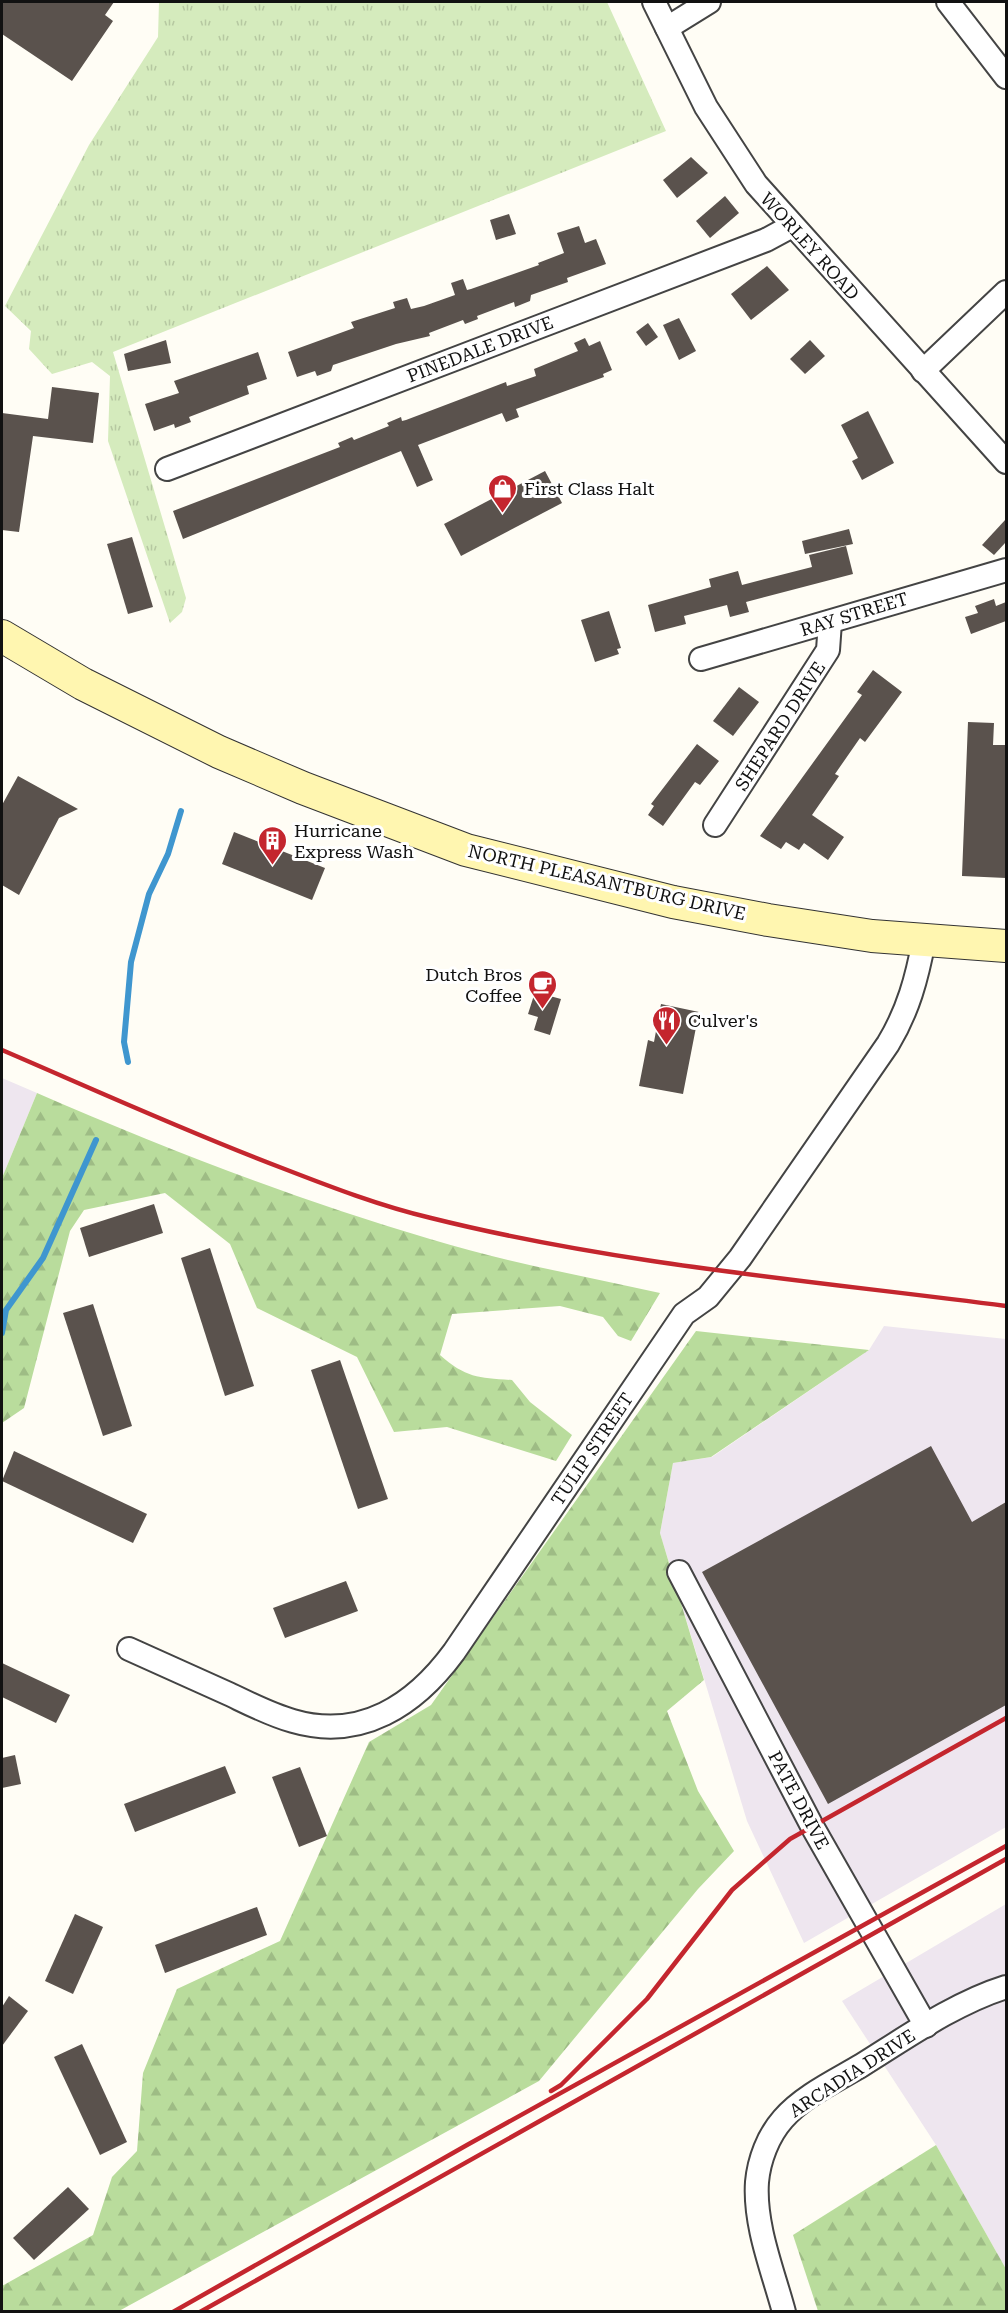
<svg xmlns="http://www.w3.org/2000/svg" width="1008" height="2313" font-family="'Roboto Serif',serif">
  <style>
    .industrial { fill: #eee6ef }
    .grass { fill: url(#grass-tufts) }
    .forest { fill: url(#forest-firs) }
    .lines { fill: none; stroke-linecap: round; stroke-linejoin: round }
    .stream { stroke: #3f96cf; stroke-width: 6 }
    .building { fill: #5a524d }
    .street-casing { stroke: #444; stroke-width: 26 }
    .secondary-casing { stroke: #333; stroke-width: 34 }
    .street { stroke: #fff; stroke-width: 22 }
    .secondary { stroke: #fff6b0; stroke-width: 32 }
    .rail { stroke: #c4262e; stroke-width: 4.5 }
    .labels { text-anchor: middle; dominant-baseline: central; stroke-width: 6; stroke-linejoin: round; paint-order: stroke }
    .street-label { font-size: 18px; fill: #111; stroke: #fff }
    .poi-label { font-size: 18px; fill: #111; stroke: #fff; text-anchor: start }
  </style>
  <defs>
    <pattern id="grass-tufts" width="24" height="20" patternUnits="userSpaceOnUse" patternTransform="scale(1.5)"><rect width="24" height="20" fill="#d5ebbd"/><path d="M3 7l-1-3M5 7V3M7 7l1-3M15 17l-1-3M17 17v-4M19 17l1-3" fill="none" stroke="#b6c8a1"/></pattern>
    <pattern id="forest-firs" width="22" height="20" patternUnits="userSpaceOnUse" patternTransform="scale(1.5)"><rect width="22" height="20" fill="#b9dc9c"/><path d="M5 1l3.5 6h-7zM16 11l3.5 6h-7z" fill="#9ebc85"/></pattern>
  </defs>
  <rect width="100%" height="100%" fill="#fffdf5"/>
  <!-- industrial -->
  <g class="industrial">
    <polygon points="2,1078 37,1093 2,1178"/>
    <polygon points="884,1326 1006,1339 1006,1827 804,1943 747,1821 660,1533 673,1463 712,1457 869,1350"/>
    <polygon points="1006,1904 1006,2269 936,2145 842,2001"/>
  </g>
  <!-- grass -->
  <polygon class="grass" points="159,2 607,2 666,131 113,352 186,598 182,612 170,623 108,441 110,376 92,362 52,374 29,349 31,331 5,306 89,145 158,37"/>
  <!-- forest -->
  <g class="forest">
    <path d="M37 1093C165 1149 296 1199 430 1239 505 1262 584 1276 660 1293L631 1341 618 1336 603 1317 560 1306 452 1314 440 1355C466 1378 479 1378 512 1380L530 1402 572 1435 556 1461 447 1427 394 1432 357 1357 257 1308 230 1244 165 1193 84 1210 70 1231 24 1408 2 1423V1178Z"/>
    <polygon points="696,1331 869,1350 711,1457 673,1463 660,1533 704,1680 667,1711 698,1791 734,1851 698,1889 539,2081 119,2311 2,2311 2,2286 93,2235 112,2177 137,2151 143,2073 177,1989 280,1941 369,1742 431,1705"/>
    <polygon points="936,2145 1006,2269 1006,2311 818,2311 793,2235"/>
  </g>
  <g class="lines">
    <!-- stream -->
    <g class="stream">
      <polyline points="128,1062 124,1042 131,962 149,894 168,854 181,811"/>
      <polyline points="2,1333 6,1310 43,1258 96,1140"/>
    </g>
  </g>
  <!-- building -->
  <g class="building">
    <polygon points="2,2 114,2 105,15 113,21 72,81 2,34"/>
    <polygon points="691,157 708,173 677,198 663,180"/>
    <polygon points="725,196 739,213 710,238 696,221"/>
    <polygon points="509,214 516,234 496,240 490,220"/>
    <polygon points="579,226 585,243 596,239 606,264 567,278 568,282 531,295 530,301 515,307 514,302 477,316 478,319 465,324 463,320 429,333 430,336 396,344 333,365 331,371 317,376 315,371 297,377 288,352 354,328 351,322 395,308 393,302 407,298 411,309 424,306 455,295 451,283 463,279 467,290 471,289 539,265 538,263 564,253 557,233"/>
    <polygon points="767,266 789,290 751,320 731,294"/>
    <polygon points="679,318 696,351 679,360 663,325"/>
    <polygon points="648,323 658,337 646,346 636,332"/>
    <polygon points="585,338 589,346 600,341 612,370 603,374 604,377 516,409 519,417 506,422 502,413 418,445 433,480 417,487 401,451 183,539 173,511 340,447 338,443 352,437 354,440 389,426 387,423 401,417 402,421 406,420 506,382 507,386 536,376 534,369 578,351 574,343"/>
    <polygon points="166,340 171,363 128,371 124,354"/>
    <polygon points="810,340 825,356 805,374 790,359"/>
    <polygon points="258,352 267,379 247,386 249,394 189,417 191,422 175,428 174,424 154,431 145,404 179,393 174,381"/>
    <polygon points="52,387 99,393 93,443 33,436 19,532 2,530 2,413 48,419"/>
    <polygon points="868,411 894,463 862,480 852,461 858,458 841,425"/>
    <polygon points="545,471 562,503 461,556 444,524"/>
    <polygon points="1006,519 1006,542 994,555 982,545"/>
    <polygon points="849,529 853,544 805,554 802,541"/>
    <polygon points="132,537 153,607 128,614 107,544"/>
    <polygon points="846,546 853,574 746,602 749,612 730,617 727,605 684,616 686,624 655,632 648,605 711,587 709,579 738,571 742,585 812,567 809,555"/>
    <polygon points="994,599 996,606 1006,602 1006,621 971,634 965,617 978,613 975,606"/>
    <polygon points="609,611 621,648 617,649 619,654 595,662 581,620"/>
    <polygon points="873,670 902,692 865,742 860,738 835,774 839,776 812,815 844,837 828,860 804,843 799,850 786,842 781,849 760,836 862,695 857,692"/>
    <polygon points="739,687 759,702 733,736 713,721"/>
    <polygon points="968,722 994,723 993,745 1006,745 1006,878 962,876"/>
    <polygon points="697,744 719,761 700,785 695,782 663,826 648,815 654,806 651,804"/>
    <polygon points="18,776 78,809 59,818 19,895 2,885 2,805"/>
    <polygon points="234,832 325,868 312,900 222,864"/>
    <polygon points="535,992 561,999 550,1035 534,1030 538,1017 528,1014"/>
    <polygon points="661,1004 699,1012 683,1094 639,1086 648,1040 654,1042"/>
    <polygon points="154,1204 163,1233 89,1257 80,1228"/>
    <polygon points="210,1248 254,1386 225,1396 181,1258"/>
    <polygon points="93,1304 132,1426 103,1436 63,1313"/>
    <polygon points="340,1360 388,1499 358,1509 311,1370"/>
    <polygon points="931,1446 972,1522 1006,1502 1006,1705 828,1804 702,1572"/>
    <polygon points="14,1451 147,1514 133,1543 2,1481"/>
    <polygon points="346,1581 358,1611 285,1638 273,1608"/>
    <polygon points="2,1663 70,1695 56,1723 2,1697"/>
    <polygon points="15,1755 21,1784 2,1788 2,1758"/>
    <polygon points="225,1766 236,1793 135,1832 124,1804"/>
    <polygon points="300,1767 327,1836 299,1847 272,1777"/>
    <polygon points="257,1907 267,1935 165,1973 155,1945"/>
    <polygon points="75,1914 103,1927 73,1994 45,1981"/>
    <polygon points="9,1996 28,2011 2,2046 2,2007"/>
    <polygon points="82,2044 127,2142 100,2155 54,2057"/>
    <polygon points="68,2187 89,2209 34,2260 13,2238"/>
  </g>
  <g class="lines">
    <defs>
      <g id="street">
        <polyline points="654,2 706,107 756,184 1006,462"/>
        <polyline points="948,2 1006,77"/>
        <polyline points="667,28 709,2"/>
        <polyline points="923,371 1006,292"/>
        <polyline points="167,469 766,240 792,226"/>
        <polyline points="701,659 1006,570"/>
        <polyline points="715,825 828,650 830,622"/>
        <polyline points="679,1572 812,1826 926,2026"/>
        <path d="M129 1649C162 1664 196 1679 229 1694 250 1704 271 1715 293 1721 361 1741 415 1705 454 1652L684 1314 708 1297 740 1258 888 1044C908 1011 917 978 924 940"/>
        <path d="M784 2312C773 2271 754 2225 757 2182 759 2160 768 2136 783 2119 803 2096 835 2081 862 2065 907 2037 955 2003 1006 1987"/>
      </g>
      <polyline id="secondary" points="2,636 83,684 219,752 303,788 466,850 673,902 768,920 872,936 1006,946"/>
    </defs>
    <!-- street casing -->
    <use href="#street" class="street-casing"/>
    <!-- secondary casing -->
    <use href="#secondary" class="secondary-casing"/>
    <!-- street -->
    <use href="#street" class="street"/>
    <!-- secondary -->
    <use href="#secondary" class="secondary"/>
    <!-- rail -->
    <g class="rail">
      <path d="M2 1050C95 1090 187 1132 282 1168 331 1187 380 1206 431 1218 619 1265 815 1281 1006 1306"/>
      <polyline points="551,2091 561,2085 647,1999 732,1890 790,1839 1006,1718"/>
      <polyline points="173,2312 467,2145 1006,1846"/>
      <polyline points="200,2312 1006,1859"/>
    </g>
  </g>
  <!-- icons -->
  <defs>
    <symbol id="shop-pin" viewBox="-11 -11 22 30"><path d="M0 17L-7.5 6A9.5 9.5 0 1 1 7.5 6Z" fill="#c4262e" stroke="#fff"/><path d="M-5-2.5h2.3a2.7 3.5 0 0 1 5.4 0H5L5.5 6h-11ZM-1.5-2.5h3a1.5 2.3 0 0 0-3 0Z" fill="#fff"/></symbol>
    <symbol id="building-pin" viewBox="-11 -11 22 30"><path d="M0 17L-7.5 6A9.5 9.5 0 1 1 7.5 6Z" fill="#c4262e" stroke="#fff"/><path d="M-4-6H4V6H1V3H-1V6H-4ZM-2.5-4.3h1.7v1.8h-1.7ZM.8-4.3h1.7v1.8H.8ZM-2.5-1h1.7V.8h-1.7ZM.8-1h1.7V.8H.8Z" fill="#fff"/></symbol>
    <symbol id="cafe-pin" viewBox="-11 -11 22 30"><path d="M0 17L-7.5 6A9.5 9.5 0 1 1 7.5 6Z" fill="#c4262e" stroke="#fff"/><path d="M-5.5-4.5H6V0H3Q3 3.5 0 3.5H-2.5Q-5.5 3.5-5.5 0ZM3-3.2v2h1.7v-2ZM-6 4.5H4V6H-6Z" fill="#fff"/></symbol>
    <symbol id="restaurant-pin" viewBox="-11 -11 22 30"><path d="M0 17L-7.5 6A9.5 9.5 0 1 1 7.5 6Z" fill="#c4262e" stroke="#fff"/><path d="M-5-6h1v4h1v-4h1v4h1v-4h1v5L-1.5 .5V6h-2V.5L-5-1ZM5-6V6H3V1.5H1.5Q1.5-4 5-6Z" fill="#fff"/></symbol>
  </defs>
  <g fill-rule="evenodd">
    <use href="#shop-pin" x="486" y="472" width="33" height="45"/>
    <use href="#building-pin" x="256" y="824" width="33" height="45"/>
    <use href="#cafe-pin" x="526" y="968" width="33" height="45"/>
    <use href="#restaurant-pin" x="650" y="1004" width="33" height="45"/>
  </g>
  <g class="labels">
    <!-- street labels -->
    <g class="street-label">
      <text transform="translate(810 246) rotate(48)">WORLEY ROAD</text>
      <text transform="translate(480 349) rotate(-21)">PINEDALE DRIVE</text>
      <text transform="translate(854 614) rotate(-17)">RAY STREET</text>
      <text transform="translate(780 726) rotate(-57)">SHEPARD DRIVE</text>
      <text transform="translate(607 882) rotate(13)">NORTH PLEASANTBURG DRIVE</text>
      <text transform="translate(592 1449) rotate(-56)">TULIP STREET</text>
      <text transform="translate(799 1800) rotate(62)">PATE DRIVE</text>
      <text transform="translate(852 2073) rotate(-33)">ARCADIA DRIVE</text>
    </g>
    <!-- poi labels -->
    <g class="poi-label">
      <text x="524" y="488">First Class Halt</text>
      <text x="294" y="830">Hurricane<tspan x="294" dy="21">Express Wash</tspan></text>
      <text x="522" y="974" text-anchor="end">Dutch Bros<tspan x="522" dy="21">Coffee</tspan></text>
      <text x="688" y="1020">Culver's</text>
    </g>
  </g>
  <!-- border -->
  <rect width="1008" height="2313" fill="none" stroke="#111111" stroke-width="6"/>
</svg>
